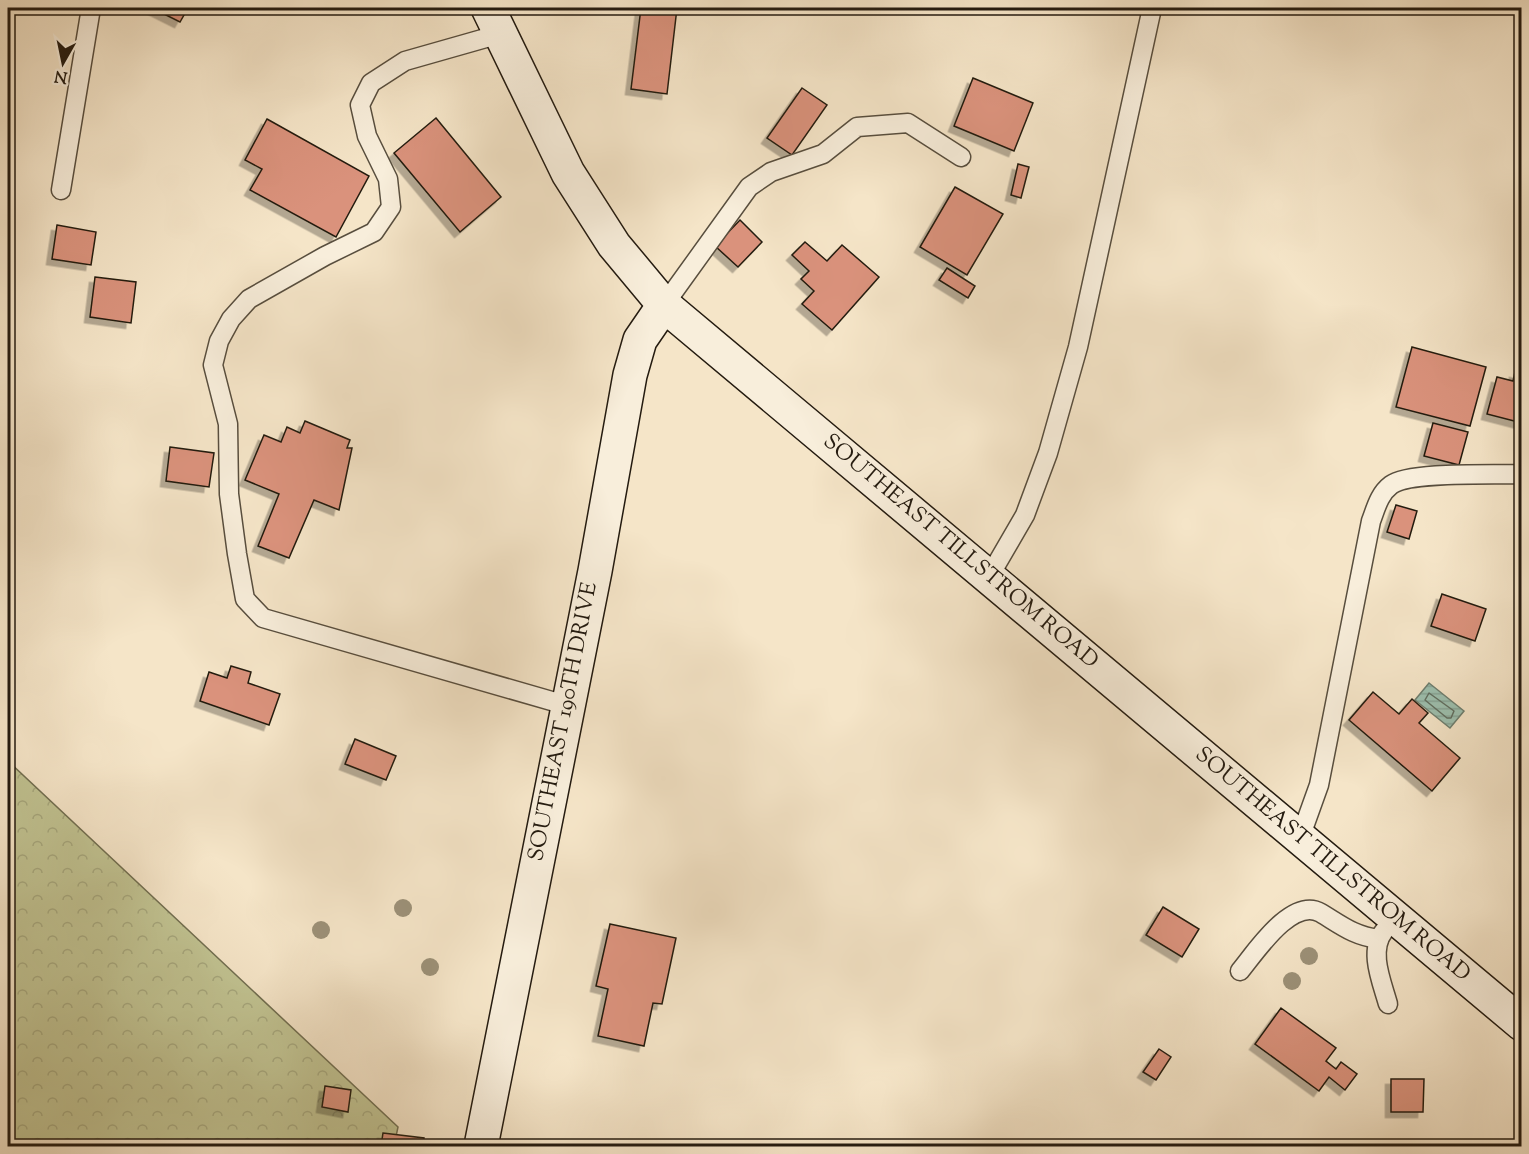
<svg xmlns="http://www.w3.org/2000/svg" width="1529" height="1154" font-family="'Sorts Mill Goudy',serif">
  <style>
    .forest { fill: url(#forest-crowns); stroke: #726f51; stroke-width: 1.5 }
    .water { fill: url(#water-rules); stroke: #6d7e6f; stroke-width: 1.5 }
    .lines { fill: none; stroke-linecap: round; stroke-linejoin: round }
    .shore { stroke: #606e60; stroke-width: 1.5 }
    .building { fill: #da927b; stroke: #241b10; stroke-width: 1.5; filter: url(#shadow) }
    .lane-casing { stroke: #584e3e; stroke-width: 21 }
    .secondary-casing { stroke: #241b10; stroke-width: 36 }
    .lane { stroke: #f8eedb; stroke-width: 18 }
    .secondary { stroke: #f8eedb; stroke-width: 33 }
    .tree { fill: #9c9178 }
    .labels { text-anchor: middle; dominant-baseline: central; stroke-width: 5; stroke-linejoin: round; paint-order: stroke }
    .street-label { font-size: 22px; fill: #241b10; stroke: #f8eedb }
  </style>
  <defs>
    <pattern id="forest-crowns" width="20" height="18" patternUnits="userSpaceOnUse" patternTransform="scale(1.5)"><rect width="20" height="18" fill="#c1c392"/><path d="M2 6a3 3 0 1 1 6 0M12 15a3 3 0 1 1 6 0" fill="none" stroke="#a6a77d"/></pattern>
    <pattern id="water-rules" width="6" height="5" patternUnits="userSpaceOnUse" patternTransform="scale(1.5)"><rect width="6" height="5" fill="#9dc0af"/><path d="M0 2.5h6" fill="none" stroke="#87a496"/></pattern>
    <filter id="shadow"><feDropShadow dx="-5.5" dy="5.5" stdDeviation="0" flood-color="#0004"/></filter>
  </defs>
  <rect width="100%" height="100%" fill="#f5e5c8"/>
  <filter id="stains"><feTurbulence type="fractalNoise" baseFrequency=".00333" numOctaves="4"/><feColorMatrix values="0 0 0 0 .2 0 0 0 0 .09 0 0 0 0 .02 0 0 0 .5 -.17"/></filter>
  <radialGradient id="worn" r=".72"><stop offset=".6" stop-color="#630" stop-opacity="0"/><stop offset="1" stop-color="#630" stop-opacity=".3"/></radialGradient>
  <!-- forest -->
  <polygon class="forest" points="8,761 398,1127 394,1146 8,1146"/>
  <!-- water -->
  <polygon class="water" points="1429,683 1464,711 1450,728 1415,700"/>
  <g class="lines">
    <!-- shore -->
    <polygon class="shore" points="1429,693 1454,711 1451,718 1447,718 1425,700"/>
  </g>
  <!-- building -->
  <g class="building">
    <polygon points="152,8 188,8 180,22"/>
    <polygon points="641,8 677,8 667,94 631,89"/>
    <polygon points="973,78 1033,103 1014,151 954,126"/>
    <polygon points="802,88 827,105 792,155 767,138"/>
    <polygon points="436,118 501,197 460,232 394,153"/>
    <polygon points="267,119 369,176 336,237 250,190 262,169 245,160"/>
    <polygon points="1018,164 1029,167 1021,198 1011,195"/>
    <polygon points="955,187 1003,214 967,275 920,247"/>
    <polygon points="740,220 762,242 738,267 715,246"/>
    <polygon points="57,225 96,232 91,265 52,259"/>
    <polygon points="805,242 827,261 842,245 879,277 832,330 802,304 814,291 801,279 809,271 792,255"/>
    <polygon points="947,268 975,286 968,298 939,280"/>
    <polygon points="95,277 136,282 131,323 90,317"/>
    <polygon points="1412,347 1486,367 1470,426 1396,407"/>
    <polygon points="1515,372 1522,374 1522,423 1487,414 1497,377 1513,381"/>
    <polygon points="305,421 350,440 347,448 352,448 339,510 314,500 289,558 258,546 279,494 245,480 264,435 281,442 287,427 300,433"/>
    <polygon points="1433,423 1468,432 1459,465 1424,456"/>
    <polygon points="170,447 214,453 209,487 166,481"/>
    <polygon points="1396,505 1417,511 1409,539 1387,532"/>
    <polygon points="1442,594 1486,609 1475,641 1431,626"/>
    <polygon points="231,666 251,672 248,683 280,694 269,725 200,701 209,672 227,678"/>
    <polygon points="1373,692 1399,714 1412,699 1428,713 1419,723 1460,758 1432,791 1349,720"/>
    <polygon points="355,739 396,756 386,780 345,764"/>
    <polygon points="1163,907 1199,929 1182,957 1146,935"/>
    <polygon points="610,924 676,938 662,1004 653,1003 644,1046 598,1036 608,989 596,986"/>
    <polygon points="1281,1008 1336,1048 1326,1061 1336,1069 1341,1062 1357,1074 1345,1090 1329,1077 1319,1091 1255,1044"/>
    <polygon points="1159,1049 1171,1057 1156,1080 1143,1072"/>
    <polygon points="1391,1079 1424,1079 1423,1112 1391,1112"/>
    <polygon points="325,1086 351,1090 348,1112 322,1107"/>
    <polygon points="383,1133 424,1138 423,1146 381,1146"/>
  </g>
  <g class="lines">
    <defs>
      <g id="lane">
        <polyline points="500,34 405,61 371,83 360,105 367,136 388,179 391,207 374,232 325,256 249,299 231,319 219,341 213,365 228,424 229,494 237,554 245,599 263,618 569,706"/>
        <polyline points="61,190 91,8"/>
        <polyline points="664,305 749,187 771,172 823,154 857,127 908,123 961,157"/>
        <polyline points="989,577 1025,515 1048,453 1078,347 1152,8"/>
        <path d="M1300 838 1319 785 1371 521C1376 508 1379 494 1391 485 1409 471 1495 475 1522 474"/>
        <path d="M1384 931C1368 951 1382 982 1388 1004"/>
        <path d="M1240 971C1255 953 1292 896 1321 913 1341 925 1354 936 1379 939"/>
      </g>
      <g id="secondary">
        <polyline points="488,8 568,173 614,245 664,305 1522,1024"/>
        <polyline points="481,1146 595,571 630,375 640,340 664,305"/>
      </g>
    </defs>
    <!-- lane casing -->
    <use href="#lane" class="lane-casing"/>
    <!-- secondary casing -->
    <use href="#secondary" class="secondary-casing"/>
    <!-- lane -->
    <use href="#lane" class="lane"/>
    <!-- secondary -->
    <use href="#secondary" class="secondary"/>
  </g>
  <!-- trees -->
  <g class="tree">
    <circle cx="403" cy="908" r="9"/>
    <circle cx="321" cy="930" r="9"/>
    <circle cx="1309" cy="956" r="9"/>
    <circle cx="430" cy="967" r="9"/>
    <circle cx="1292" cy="981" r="9"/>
  </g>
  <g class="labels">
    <!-- street labels -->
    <g class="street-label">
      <text transform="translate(960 552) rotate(40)">SOUTHEAST TILLSTROM ROAD</text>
      <text transform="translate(564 722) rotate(-79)">SOUTHEAST 190TH DRIVE</text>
      <text transform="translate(1332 865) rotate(40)">SOUTHEAST TILLSTROM ROAD</text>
    </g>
  </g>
  <!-- margin -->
  <rect width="1529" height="1154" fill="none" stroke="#f5e5c8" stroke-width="30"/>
  <rect x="9" y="9" width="1511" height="1136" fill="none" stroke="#241b10" stroke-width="3"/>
  <rect x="15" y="15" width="1499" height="1124" fill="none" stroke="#241b10" stroke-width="1.5"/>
  <!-- north arrow -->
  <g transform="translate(63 63) rotate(189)" stroke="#f8eedb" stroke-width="4.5" paint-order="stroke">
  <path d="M0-4.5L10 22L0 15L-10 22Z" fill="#241b10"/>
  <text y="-9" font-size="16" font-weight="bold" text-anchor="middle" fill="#241b10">N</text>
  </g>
  <rect width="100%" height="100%" filter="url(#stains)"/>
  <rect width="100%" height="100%" fill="url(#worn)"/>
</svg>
